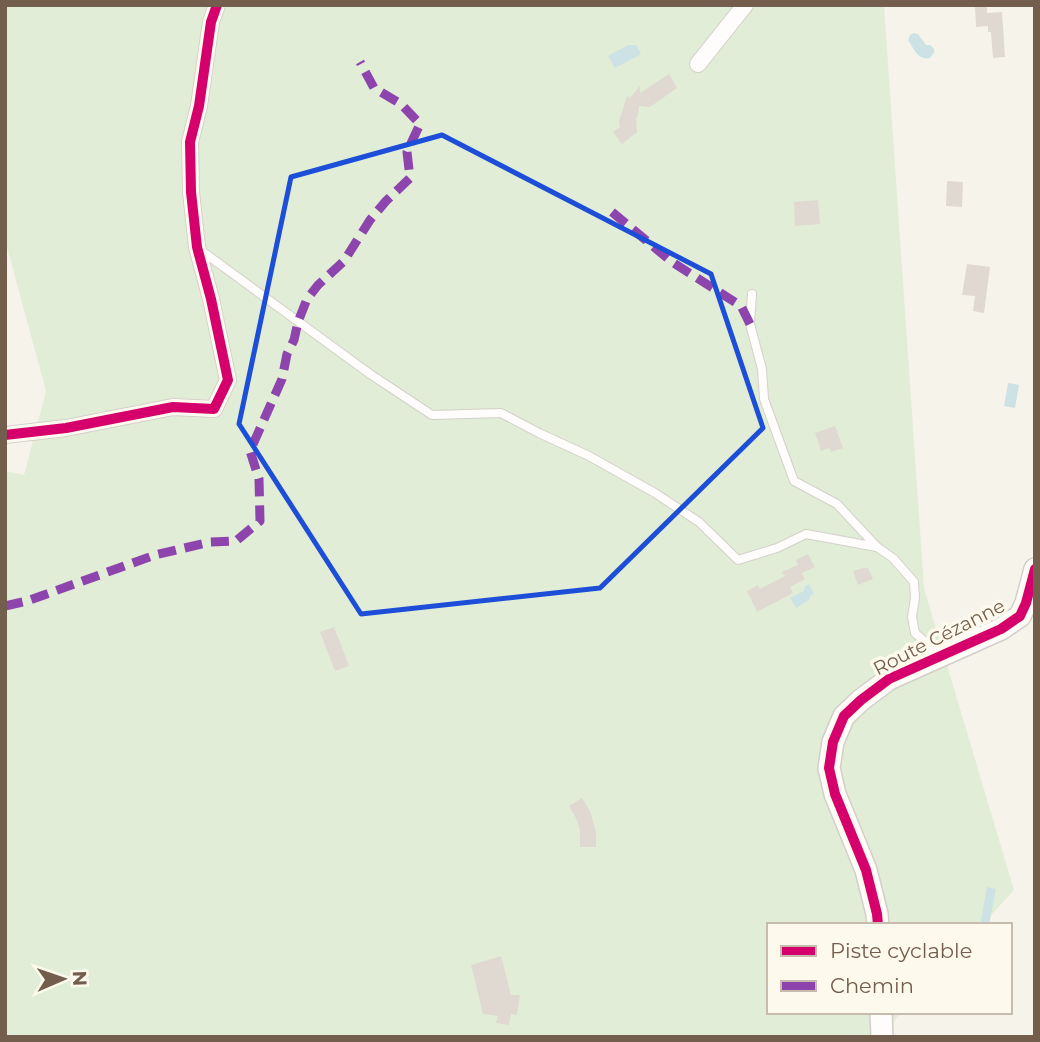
<svg xmlns="http://www.w3.org/2000/svg" width="1040" height="1042" font-family="Montserrat,sans-serif">
  <style>
    .green { fill: #e1edd7 }
    .water { fill: #cde2e5 }
    .building { fill: #e0d9d1 }
    .lines { fill: none; stroke-linecap: round; stroke-linejoin: round }
    .lane-casing { stroke: #d5d0c9; stroke-width: 10 }
    .street-casing { stroke: #d5d0c9; stroke-width: 18 }
    .secondary-casing { stroke: #d4cfc6; stroke-width: 24 }
    .lane { stroke: #fefdfc; stroke-width: 8 }
    .street { stroke: #fefdfc; stroke-width: 16 }
    .secondary { stroke: #fefdfc; stroke-width: 21 }
    .quiet { stroke: #8e44ad; stroke-width: 9; stroke-dasharray: 18 9; stroke-linecap: butt }
    .cycleway-casing { stroke: #fef9ed; stroke-width: 15 }
    .cycleway { stroke: #d6006c; stroke-width: 10 }
    .marked { fill: none; stroke: #1d4ed8; stroke-width: 5; stroke-linejoin: round }
    .labels { text-anchor: middle; dominant-baseline: central; stroke-width: 7; stroke-linejoin: round; paint-order: stroke }
    .street-label { font-size: 19px; fill: #735e4d; stroke: #fef9ed }
  </style>
  <rect width="100%" height="100%" fill="#f6f3eb"/>
  <!-- green -->
  <polygon class="green" points="5,5 884,5 924,588 1014,890 982,925 769,925 769,1012 902,1012 880,1037 5,1037 5,471 24,475 46,391 5,240"/>
  <!-- water -->
  <g class="water">
    <path d="M914 33 918 34 926 45H930L934 49V53L930 58C918 61 914 49 908 40L910 35Z"/>
    <polygon points="628,45 636,45 641,54 615,68 608,56"/>
    <polygon points="1008,383 1019,385 1015,408 1004,406"/>
    <polygon points="809,584 814,594 810,596 809,600 796,608 790,598 804,591 805,586"/>
    <polygon points="987,887 996,889 989,925 980,925"/>
  </g>
  <!-- building -->
  <g class="building">
    <polygon points="975,5 987,5 987,13 1002,12 1005,57 993,58 991,32 988,32 988,26 976,27"/>
    <polygon points="669,74 677,88 650,107 639,106 638,115 636,119 637,132 622,144 613,132 620,127 619,121 627,96 630,98 640,86 640,93"/>
    <polygon points="947,181 963,182 962,207 946,206"/>
    <polygon points="818,200 820,224 795,226 794,202"/>
    <polygon points="967,264 990,267 984,313 973,311 975,296 962,295"/>
    <polygon points="835,426 843,448 831,452 829,448 821,451 815,433"/>
    <polygon points="808,554 815,567 802,573 805,579 790,587 793,593 757,612 747,591 758,585 760,589 785,576 782,572 798,565 796,560"/>
    <polygon points="863,568 868,568 873,579 858,585 853,571"/>
    <polygon points="334,627 349,666 335,671 320,632"/>
    <polygon points="582,798 590,811 596,832 596,847 580,847 580,831 577,820 569,806"/>
    <polygon points="501,956 511,995 520,995 517,1015 511,1014 509,1025 496,1023 498,1016 483,1014 471,965"/>
  </g>
  <g class="lines">
    <defs>
      <g id="lane">
        <polyline points="199,249 370,374 432,415 501,413 539,433 589,456 655,493 699,522 738,560 777,548 806,534 877,547 893,558 914,582 915,598 912,617 915,633 938,653"/>
        <polyline points="752,294 750,324 762,369 764,399 794,481 837,504 877,547"/>
      </g>
      <g id="street">
        <polyline points="698,64 745,5"/>
        <polyline points="5,435 66,428 173,407 214,409 228,380 211,299 197,247 191,192 190,142 199,106 211,22 217,5"/>
      </g>
      <g id="secondary">
        <polyline points="878,925 877,914 866,870 835,794 829,768 833,742 844,716 861,700 889,679 1001,629 1020,616 1026,603 1035,569"/>
        <polyline points="881,1012 882,1037"/>
      </g>
    </defs>
    <!-- lane casing -->
    <use href="#lane" class="lane-casing"/>
    <!-- street casing -->
    <use href="#street" class="street-casing"/>
    <!-- secondary casing -->
    <use href="#secondary" class="secondary-casing"/>
    <!-- lane -->
    <use href="#lane" class="lane"/>
    <!-- street -->
    <use href="#street" class="street"/>
    <!-- secondary -->
    <use href="#secondary" class="secondary"/>
    <!-- quiet -->
    <g class="quiet">
      <polyline points="612,212 672,262 741,306 750,324"/>
      <polyline points="5,606 27,601 155,555 210,542 236,541 260,521 259,479 250,451 282,379 287,354 294,340 298,322 307,299 318,285 344,261 370,220 386,201 410,178 407,152 420,124 401,104 374,88 360,62"/>
    </g>
    <defs>
      <g id="cycleway">
        <polyline points="5,435 66,428 173,407 214,409 228,380 211,299 197,247 191,192 190,142 199,106 211,22 217,5"/>
        <polyline points="878,925 877,914 866,870 835,794 829,768 833,742 844,716 861,700 889,679 1001,629 1020,616 1026,603 1035,569"/>
      </g>
    </defs>
    <!-- cycleway casing -->
    <use href="#cycleway" class="cycleway-casing"/>
    <!-- cycleway -->
    <use href="#cycleway" class="cycleway"/>
  </g>
  <!-- marked area -->
  <path class="marked" d="M442 135 711 274 763 428 600 588 361 614 239 424 291 177Z"/>
  <g class="labels">
    <!-- street labels -->
    <g class="street-label">
      <text transform="translate(939 637) rotate(-27)">Route Cézanne</text>
    </g>
  </g>
  <!-- border -->
  <rect width="1040" height="1042" fill="none" stroke="#735e4d" stroke-width="14"/>
  <!-- legend -->
  <rect x="767" y="923" width="245" height="91" fill="#fef9ed" stroke="#c6bbad" stroke-width="2"/>
  <rect x="781" y="946" width="35" height="10" fill="#d6006c" stroke="#c6bbad" stroke-width="2"/>
  <text x="830" y="958" font-size="21" fill="#735e4d">Piste cyclable</text>
  <rect x="781" y="981" width="35" height="10" fill="#8e44ad" stroke="#c6bbad" stroke-width="2"/>
  <text x="830" y="993" font-size="21" fill="#735e4d">Chemin</text>
  <!-- north arrow -->
  <g transform="translate(63 979) rotate(88)" stroke="#fef9ed" stroke-width="5" paint-order="stroke">
  <path d="M0-5L12 26L0 18L-12 26Z" fill="#735e4d"/>
  <text y="-10" font-size="19" font-weight="bold" text-anchor="middle" fill="#735e4d">N</text>
  </g>
</svg>
